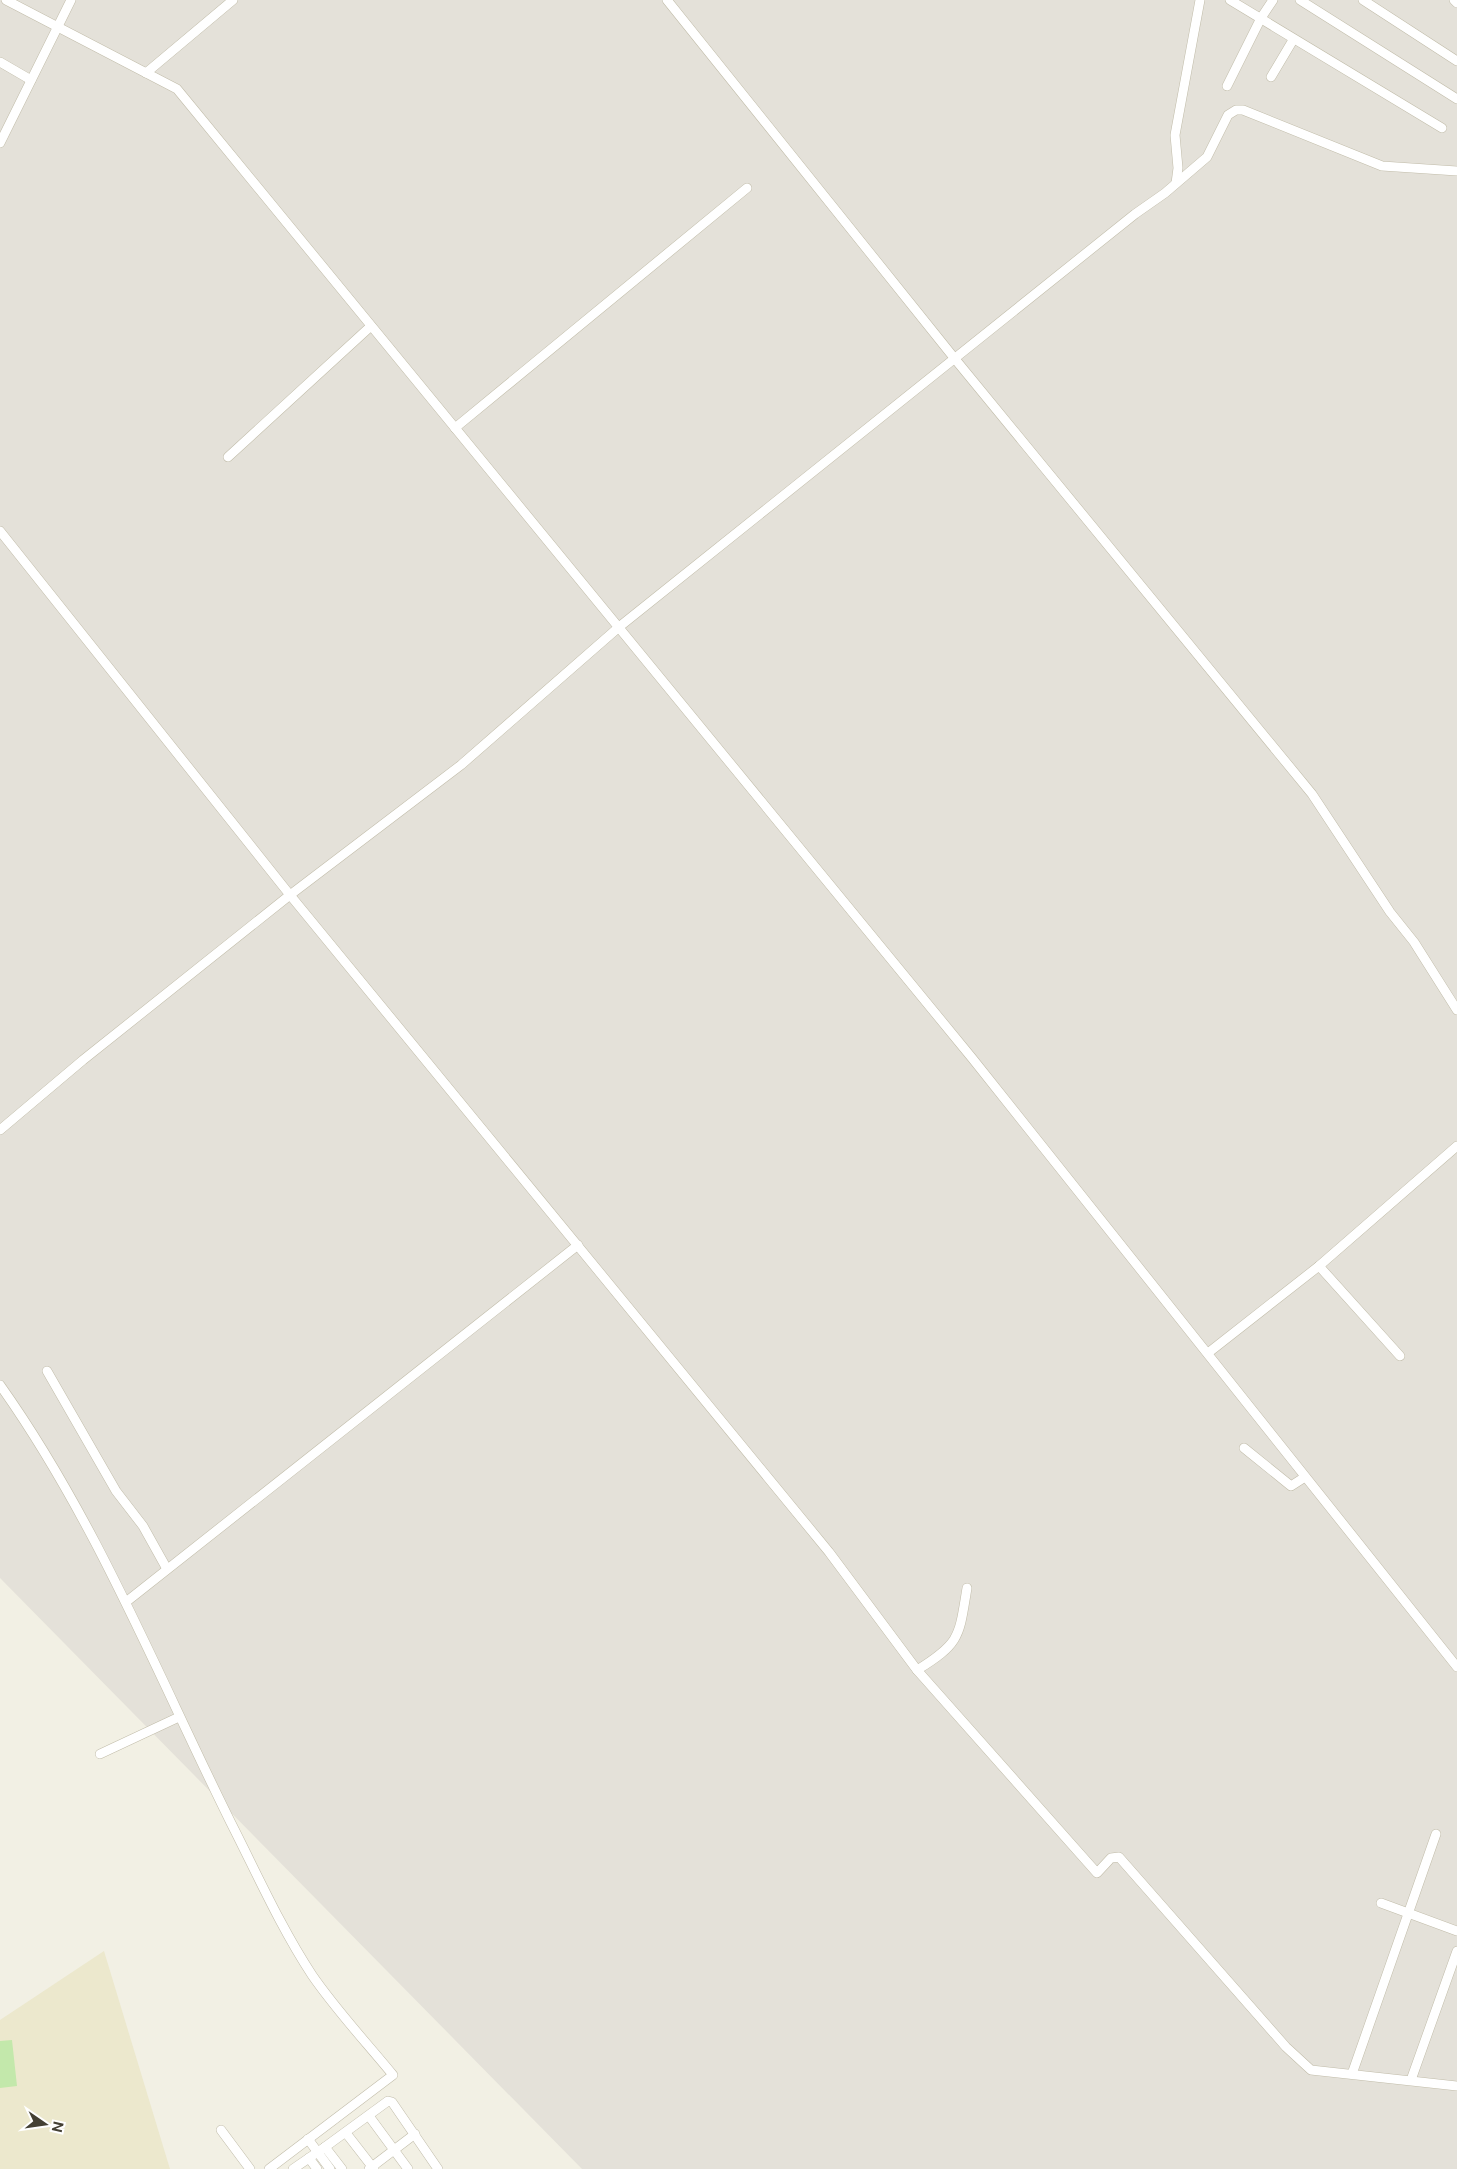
<svg xmlns="http://www.w3.org/2000/svg" width="1457" height="2169" font-family="'Public Sans',sans-serif">
  <style>
    .industrial { fill: #e4e1d9 }
    .education { fill: #ece8cd }
    .green { fill: #c3e8ab }
    .lines { fill: none; stroke-linecap: round; stroke-linejoin: round }
    .minor-casing { stroke: #c1bca9; stroke-width: 10 }
    .minor { stroke: #fff; stroke-width: 9 }
  </style>
  <rect width="100%" height="100%" fill="#f2f0e4"/>
  <!-- industrial -->
  <polygon class="industrial" points="0,0 1457,0 1457,2169 582,2169 0,1578"/>
  <!-- education -->
  <polygon class="education" points="104,1951 170,2169 0,2169 0,2020"/>
  <!-- green -->
  <polygon class="green" points="12,2040 17,2086 0,2088 0,2041"/>
  <g class="lines">
    <defs>
      <g id="minor">
        <polyline points="6,0 177,89 972,1058 1457,1667"/>
        <polyline points="667,0 955,359 1312,794 1390,912 1414,942 1457,1010"/>
        <polyline points="1230,0 1442,128"/>
        <polyline points="1300,0 1457,99"/>
        <polyline points="1363,0 1457,61"/>
        <polyline points="1454,0 1457,3"/>
        <polyline points="0,62 31,80"/>
        <polyline points="146,73 233,0"/>
        <polyline points="1271,77 1293,40"/>
        <polyline points="1227,86 1261,18 1273,0"/>
        <polyline points="0,143 71,0"/>
        <polyline points="1176,183 1178,168 1175,135 1200,0"/>
        <polyline points="455,428 747,188"/>
        <polyline points="228,457 371,326"/>
        <polyline points="0,531 290,895 829,1552 917,1670 1097,1873 1111,1858 1119,1857 1286,2047 1311,2070 1457,2086"/>
        <polyline points="0,1130 83,1060 290,895 461,765 619,627 1135,214 1165,193 1207,157 1228,115 1236,110 1243,110 1382,166 1457,171"/>
        <polyline points="1319,1266 1400,1356"/>
        <polyline points="1208,1353 1319,1266 1457,1146"/>
        <polyline points="47,1371 116,1491 143,1526 167,1569"/>
        <path d="M0 1385C96 1520 158 1676 231 1823 257 1874 281 1928 312 1975 336 2010 366 2042 393 2075L269 2169"/>
        <polyline points="1244,1448 1291,1486 1305,1477"/>
        <polyline points="126,1602 578,1245"/>
        <path d="M917 1670C961 1643 959 1636 967 1588"/>
        <polyline points="100,1754 179,1717"/>
        <polyline points="1381,1903 1457,1931"/>
        <polyline points="1352,2074 1436,1834"/>
        <polyline points="1411,2080 1457,1951"/>
        <polyline points="369,2116 408,2169"/>
        <polyline points="221,2130 250,2169"/>
        <polyline points="346,2133 374,2169"/>
        <polyline points="308,2139 330,2169"/>
        <polyline points="309,2158 317,2169"/>
        <polyline points="293,2169 325,2147"/>
        <polyline points="342,2169 325,2147 388,2101 392,2102 438,2169"/>
        <polyline points="369,2169 415,2134"/>
      </g>
    </defs>
    <!-- minor casing -->
    <use href="#minor" class="minor-casing"/>
    <!-- minor -->
    <use href="#minor" class="minor"/>
  </g>
  <!-- north arrow -->
  <g transform="translate(45 2124) rotate(103)" stroke="#ffffff" stroke-width="4" paint-order="stroke">
  <path d="M0-4L9 19L0 12L-9 19Z" fill="#444034"/>
  <text y="-8" font-size="14" font-weight="bold" text-anchor="middle" fill="#444034">N</text>
  </g>
</svg>
